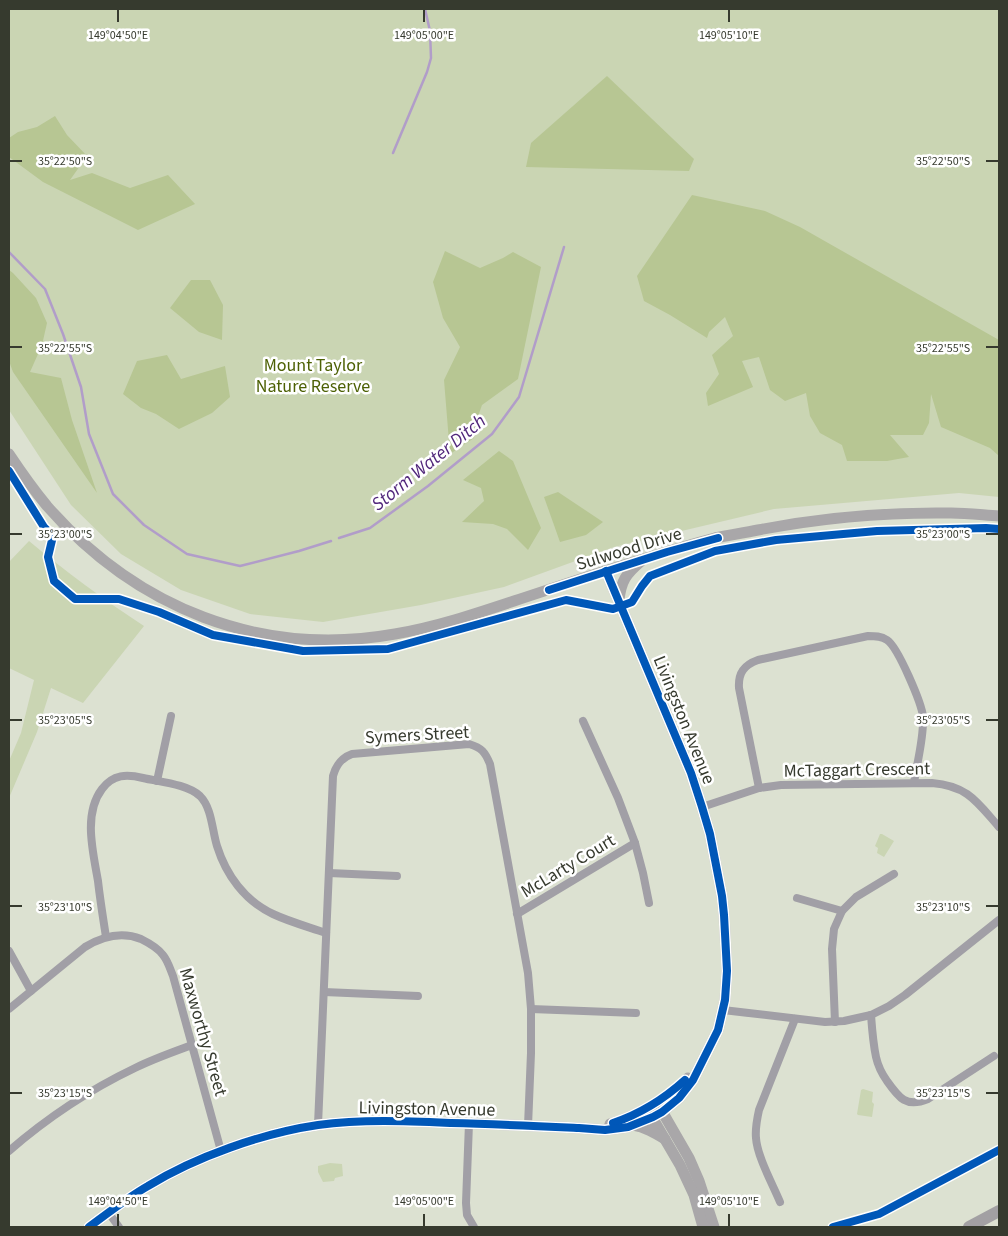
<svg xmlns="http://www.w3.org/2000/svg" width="1008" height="1236" font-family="'Source Sans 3',sans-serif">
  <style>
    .green { fill: #cad5b3 }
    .forest { fill: #b7c693 }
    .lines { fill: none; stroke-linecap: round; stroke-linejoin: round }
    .stream { stroke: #b19dc9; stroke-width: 2.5 }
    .street { stroke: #a19fa6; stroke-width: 8 }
    .secondary { stroke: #a9a7a9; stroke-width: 11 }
    .primary { stroke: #a2a0a3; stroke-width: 12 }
    .cycleway-casing { stroke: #fff; stroke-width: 11 }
    .cycleway { stroke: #0057b8; stroke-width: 8 }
    .ticks { fill: none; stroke: #363a2e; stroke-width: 2 }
    .labels { text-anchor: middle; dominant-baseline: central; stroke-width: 5; stroke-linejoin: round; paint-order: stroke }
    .park-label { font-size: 18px; fill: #4d6105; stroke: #fff }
    .street-label { font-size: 18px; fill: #363a2e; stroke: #fff }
    .water-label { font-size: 19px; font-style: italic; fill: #51277b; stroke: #fff }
    .ticks-label { font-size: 12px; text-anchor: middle; fill: #363a2e; stroke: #fff; stroke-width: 5; stroke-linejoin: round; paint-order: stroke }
  </style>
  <rect width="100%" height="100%" fill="#dce1d1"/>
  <!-- green -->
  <g class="green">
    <polygon points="9,9 999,9 999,497 959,493 774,509 614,547 504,587 421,605 323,622 250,614 181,590 121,554 71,505 9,410"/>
    <path d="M29 541C65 571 104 600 144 626L83 703 51 688 37 732 9 798V761L21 733 34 680 9 668V562Z"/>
    <polygon points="880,834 882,834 894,841 884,857 877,853 878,848 875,846"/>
    <polygon points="863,1089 873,1092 872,1102 874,1104 872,1117 858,1115 857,1114 861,1090"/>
    <polygon points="330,1163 342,1164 343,1176 335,1178 334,1181 323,1182 318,1172 318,1166"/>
  </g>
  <!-- forest -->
  <g class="forest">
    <polygon points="607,76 694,159 689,171 526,167 531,143"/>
    <polygon points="55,116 67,135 87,156 70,180 92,173 130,188 168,175 195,204 138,230 43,182 9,157 9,138 18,132 37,127"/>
    <polygon points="692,195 765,211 800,227 999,340 999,456 990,448 941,427 931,394 929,423 923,435 890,435 909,457 887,461 847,461 842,445 820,433 810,416 806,393 785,401 770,390 759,357 742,361 753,387 708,406 706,393 719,374 712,355 733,336 725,317 709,332 707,338 670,315 644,301 637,276"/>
    <polygon points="445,251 480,268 503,258 513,252 541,267 518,379 482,405 476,422 474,438 450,454 444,380 460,347 443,318 433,282"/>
    <polygon points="9,270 13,273 36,298 47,323 42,345 30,372 61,378 72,420 97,493 13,372 9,361"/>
    <polygon points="191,280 210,280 223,305 222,340 199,332 170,308"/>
    <polygon points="167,355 181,379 225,366 230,397 212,413 179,429 156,414 141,408 123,394 137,361"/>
    <polygon points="499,451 513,461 541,528 528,550 507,529 493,524 462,522 484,501 481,488 463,480"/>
    <polygon points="558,492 603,522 586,535 560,542 544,497"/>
  </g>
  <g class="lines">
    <!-- stream -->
    <g class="stream">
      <polyline points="393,153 427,72 431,58 430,31 425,9"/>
      <polyline points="9,252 45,289 63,334 81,387 89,434 113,494 144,525 187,554 240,566 299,551 331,541"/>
      <polyline points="339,538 370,528 428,486 492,434 519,397 564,247"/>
    </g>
    <!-- street -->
    <g class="street">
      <polyline points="583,721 618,798 635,843"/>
      <polyline points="157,781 171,716"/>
      <path d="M759 788 739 688C738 673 744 665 758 660L868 636C875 636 881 636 887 640 898 647 922 704 923 717 924 738 917 762 914 783"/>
      <path d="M702 807 759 788 781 785 932 783C968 786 977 802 999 827"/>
      <polyline points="329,873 397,876"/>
      <polyline points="797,898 842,911"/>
      <polyline points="517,914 635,843 643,873 649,903"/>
      <path d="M106 937C103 918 100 899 98 881 93 852 83 814 102 789 113 774 127 774 143 778 160 782 187 784 200 796 212 808 212 830 217 846 226 875 245 901 273 914 290 922 309 927 326 933"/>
      <polyline points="9,951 31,991"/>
      <polyline points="324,992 418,996"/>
      <path d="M9 1009 85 947C103 936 121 931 141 939 149 943 158 948 163 955 168 961 170 969 173 976L221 1151"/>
      <polyline points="531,1009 636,1013"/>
      <polyline points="723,1010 825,1022 844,1021 871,1015 889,1006 905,995 999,920"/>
      <path d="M871 1015C872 1029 873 1043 876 1057 878 1066 882 1074 887 1081 899 1098 906 1108 928 1099L994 1056"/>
      <polyline points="835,1022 832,949 834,929 842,911 856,897 894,874"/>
      <polyline points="469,1123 466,1203 467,1215 474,1227"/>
      <path d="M318 1125 333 776C336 765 341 758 352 754L469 744C482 748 485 752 490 764L528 973 531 1009V1053L528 1126"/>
      <path d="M9 1151C47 1118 89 1090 135 1068 153 1059 173 1052 192 1045"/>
      <path d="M780 1202C773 1185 757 1156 756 1138 755 1128 757 1119 759 1110L795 1019"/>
      <polyline points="108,1212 119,1227"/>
    </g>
    <!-- secondary -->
    <g class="secondary">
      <path d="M9 454C21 472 33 489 47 506 136 608 260 658 395 634 436 627 475 614 514 601 581 579 647 556 715 538 729 535 744 533 758 530 820 518 887 512 951 513 967 513 983 515 999 516"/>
      <path d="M619 600C621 581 626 574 640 562"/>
      <polyline points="659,1106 689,1158 699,1181 714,1227"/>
      <polyline points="649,1112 680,1165 694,1195 703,1227"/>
      <path d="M610 1124C639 1115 665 1099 688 1078"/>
      <path d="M633 1125C645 1127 655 1133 665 1139"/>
      <path d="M89 1227C108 1213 127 1198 148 1186 195 1157 263 1133 318 1125 362 1119 406 1121 451 1123 494 1124 536 1126 579 1128L605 1130 628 1127 653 1117 662 1112 679 1098 693 1080 718 1030 725 1000 727 971 724 915 722 896 710 834 702 807 691 773 606 571"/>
    </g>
    <!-- primary -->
    <polyline class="primary" points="969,1227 999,1211"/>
    <defs>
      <g id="cycleway">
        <polyline points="9,471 44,527 53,536 48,557 54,581 75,599 119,599 159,612 213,635 303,651 388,649 566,600 613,609 632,602 642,586 650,576 715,551 776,540 877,531 986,528 999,529"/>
        <polyline points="549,590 667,552 718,538"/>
        <path d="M613 1123C640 1114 664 1099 685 1080"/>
        <path d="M89 1227C108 1213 127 1198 148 1186 195 1157 263 1133 318 1125 362 1119 406 1121 451 1123 494 1124 536 1126 579 1128L605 1130 628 1127 653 1117 662 1112 679 1098 693 1080 718 1030 725 1000 727 971 724 915 722 896 710 834 702 807 691 773 606 571"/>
        <polyline points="833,1227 879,1214 999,1150"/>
      </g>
    </defs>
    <!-- cycleway casing -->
    <use href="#cycleway" class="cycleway-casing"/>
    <!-- cycleway -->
    <use href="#cycleway" class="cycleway"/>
  </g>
  <!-- ticks -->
  <path class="ticks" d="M118 10V22M424 10V22M729 10V22M10 161H22M986 161H998M10 347H22M986 347H998M10 534H22M986 534H998M10 720H22M986 720H998M10 906H22M986 906H998M10 1093H22M986 1093H998M118 1214V1226M424 1214V1226M729 1214V1226"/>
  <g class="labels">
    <!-- park labels -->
    <g class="park-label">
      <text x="313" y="365">Mount Taylor<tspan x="313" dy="21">Nature Reserve</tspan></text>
    </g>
    <!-- street labels -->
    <g class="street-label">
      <text transform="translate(629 549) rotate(-17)">Sulwood Drive</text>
      <text transform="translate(684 720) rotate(68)">Livingston Avenue</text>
      <text transform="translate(417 735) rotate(-3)">Symers Street</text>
      <text transform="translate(857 770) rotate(-1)">McTaggart Crescent</text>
      <text transform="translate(568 866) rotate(-31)">McLarty Court</text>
      <text transform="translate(203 1032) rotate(74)">Maxworthy Street</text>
      <text transform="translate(427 1109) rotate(1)">Livingston Avenue</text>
    </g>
    <!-- water labels -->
    <g class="water-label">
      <text transform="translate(429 463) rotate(-39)">Storm Water Ditch</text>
    </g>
  </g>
  <g class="ticks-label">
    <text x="118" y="39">149°04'50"E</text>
    <text x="424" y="39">149°05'00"E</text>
    <text x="729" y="39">149°05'10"E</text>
    <text x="65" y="165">35°22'50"S</text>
    <text x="943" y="165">35°22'50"S</text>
    <text x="65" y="352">35°22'55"S</text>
    <text x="943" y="352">35°22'55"S</text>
    <text x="65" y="538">35°23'00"S</text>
    <text x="943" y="538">35°23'00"S</text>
    <text x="65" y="724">35°23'05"S</text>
    <text x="943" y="724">35°23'05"S</text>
    <text x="65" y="911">35°23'10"S</text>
    <text x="943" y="911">35°23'10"S</text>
    <text x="65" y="1097">35°23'15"S</text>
    <text x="943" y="1097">35°23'15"S</text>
    <text x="118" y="1205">149°04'50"E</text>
    <text x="424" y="1205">149°05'00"E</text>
    <text x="729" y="1205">149°05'10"E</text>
  </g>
  <!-- border -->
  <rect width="1008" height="1236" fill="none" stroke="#363a2e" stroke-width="20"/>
</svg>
